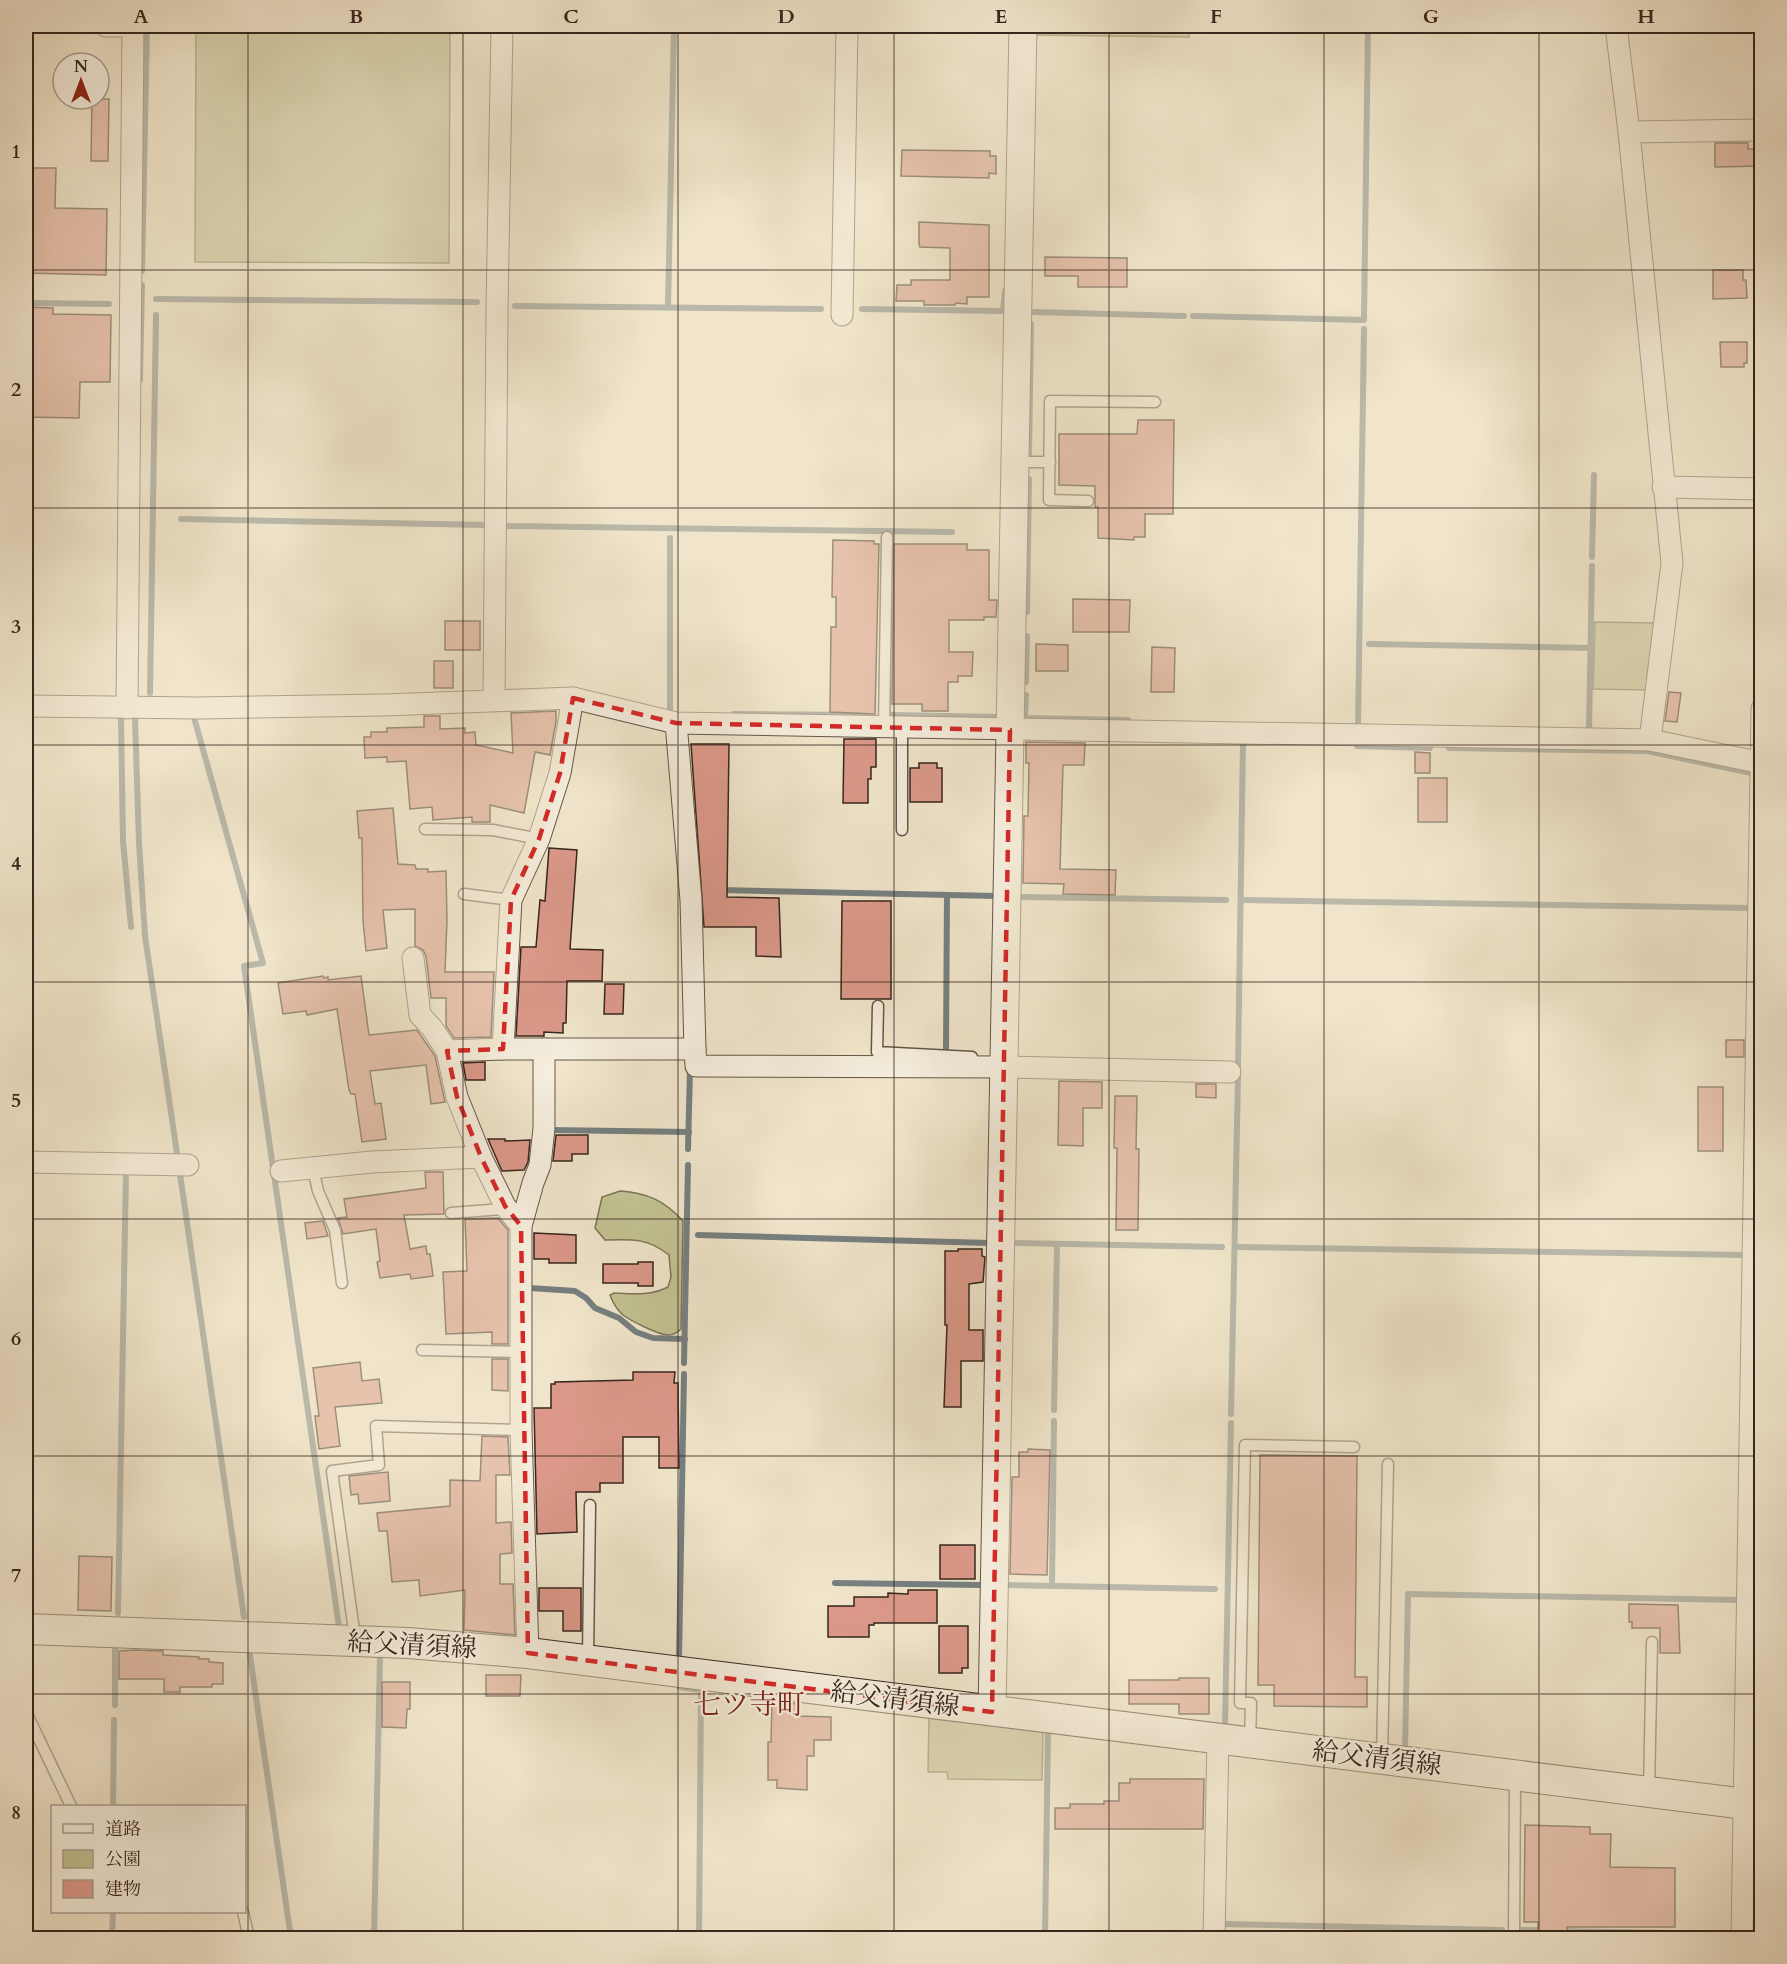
<svg xmlns="http://www.w3.org/2000/svg" width="1787" height="1964" font-family="Cardo,'Noto Serif JP',serif">
  <style>
    .green { fill: #c2c292; stroke: #7c7458; stroke-width: 1.5 }
    .lines { fill: none; stroke-linecap: round; stroke-linejoin: round }
    .stream { stroke: #768081; stroke-width: 6 }
    .building { fill: #dc998a; stroke: #36261d; stroke-width: 1.5 }
    .service-casing { stroke: #645648; stroke-width: 13 }
    .minor-casing { stroke: #645648; stroke-width: 23 }
    .tertiary-casing { stroke: #645648; stroke-width: 29 }
    .secondary-casing { stroke: #36261d; stroke-width: 32 }
    .service { stroke: #f5eedd; stroke-width: 10 }
    .minor { stroke: #f5eedd; stroke-width: 21 }
    .tertiary { stroke: #f5eedd; stroke-width: 27 }
    .secondary { stroke: #f5eedd; stroke-width: 30 }
    .marked { fill: none; stroke: #d62828; stroke-width: 4.5; stroke-dasharray: 12 8; stroke-linejoin: round }
    .grid { fill: none; stroke: #36261d; stroke-width: 1.5; stroke-opacity: 0.55 }
    .labels { text-anchor: middle; dominant-baseline: central; stroke-width: 4.5; stroke-linejoin: round; paint-order: stroke }
    .street-label { font-size: 26px; fill: #36261d; stroke: #f5eedd }
    .quarter-label { font-size: 28px; fill: #7a1f14; stroke: #f5eedd }
    .neatline { fill: none; stroke: #36261d; stroke-width: 2 }
    .grid-label { font-size: 20px; text-anchor: middle; font-weight: bold; fill: #36261d }
  </style>
  <rect width="100%" height="100%" fill="#f0e5cb"/>
  <filter id="stains"><feTurbulence type="fractalNoise" baseFrequency=".00333" numOctaves="4"/><feColorMatrix values="0 0 0 0 .2 0 0 0 0 .09 0 0 0 0 .02 0 0 0 .5 -.17"/></filter>
  <radialGradient id="worn" r=".72"><stop offset=".6" stop-color="#630" stop-opacity="0"/><stop offset="1" stop-color="#630" stop-opacity=".3"/></radialGradient>
  <!-- green -->
  <g class="green">
    <polygon points="196,26 450,26 449,263 195,262"/>
    <polygon points="1033,26 1189,26 1189,37 1033,35"/>
    <polygon points="1595,622 1660,623 1652,690 1593,689"/>
    <path d="M620 1191C647 1193 664 1200 683 1221L681 1329C677 1333 673 1335 668 1335 659 1335 631 1321 623 1315 616 1309 613 1303 610 1295L614 1293C634 1294 650 1296 668 1287L671 1277 669 1255C648 1238 632 1239 605 1240L595 1228 602 1197Z"/>
    <polygon points="929,1715 1043,1730 1042,1780 948,1779 947,1772 928,1772"/>
  </g>
  <g class="lines">
    <!-- stream -->
    <g class="stream">
      <polyline points="142,271 147,26"/>
      <polyline points="156,299 477,302"/>
      <polyline points="26,303 109,304"/>
      <polyline points="515,306 821,309"/>
      <polyline points="668,307 674,26"/>
      <polyline points="862,309 1003,311 1005,291"/>
      <polyline points="1034,312 1184,316"/>
      <polyline points="1193,316 1364,320 1368,26"/>
      <polyline points="140,380 142,285"/>
      <polyline points="1029,456 1031,324"/>
      <polyline points="181,519 486,525"/>
      <polyline points="503,526 952,532"/>
      <polyline points="670,538 670,711"/>
      <polyline points="1592,557 1594,475"/>
      <polyline points="1027,612 1029,479"/>
      <polyline points="1369,644 1591,648"/>
      <polyline points="1026,682 1027,636"/>
      <polyline points="150,693 156,315"/>
      <polyline points="1026,695 1025,718 1128,720"/>
      <polyline points="193,714 263,963 244,966 339,1627"/>
      <polyline points="734,714 868,715"/>
      <polyline points="892,715 999,717"/>
      <polyline points="121,718 123,841 131,927"/>
      <polyline points="135,719 139,843 145,936 178,1160"/>
      <polyline points="1353,726 1358,727 1364,329"/>
      <polyline points="1589,731 1592,566"/>
      <polyline points="1357,746 1430,748"/>
      <polyline points="1449,748 1647,751 1751,773"/>
      <polyline points="720,890 996,896"/>
      <polyline points="1021,897 1226,900"/>
      <polyline points="1241,900 1751,908"/>
      <polyline points="946,1048 947,895"/>
      <polyline points="1238,1066 1243,741"/>
      <polyline points="550,1130 689,1132"/>
      <polyline points="688,1149 690,1069"/>
      <polyline points="180,1174 244,1617"/>
      <polyline points="698,1235 990,1243"/>
      <polyline points="1015,1243 1222,1247"/>
      <polyline points="1235,1247 1745,1255"/>
      <polyline points="530,1288 575,1291 586,1298 595,1308 619,1318 636,1332 653,1338 685,1339"/>
      <polyline points="684,1363 688,1165"/>
      <polyline points="1054,1410 1057,1244"/>
      <polyline points="1231,1414 1238,1077"/>
      <polyline points="835,1583 980,1585"/>
      <polyline points="1007,1585 1215,1589"/>
      <polyline points="1052,1586 1054,1421"/>
      <polyline points="118,1613 126,1171"/>
      <polyline points="249,1649 291,1938"/>
      <polyline points="679,1661 684,1374"/>
      <polyline points="679,1687 701,1690 699,1938"/>
      <polyline points="115,1705 115,1645"/>
      <polyline points="1225,1725 1231,1423"/>
      <polyline points="1405,1751 1408,1594 1739,1600"/>
      <polyline points="113,1806 114,1720"/>
      <polyline points="1221,1924 1502,1930"/>
      <polyline points="1520,1930 1544,1930"/>
      <polyline points="1560,1931 1732,1934"/>
      <polyline points="1751,1934 1762,1934"/>
      <polyline points="112,1938 113,1912"/>
      <polyline points="374,1938 380,1655 374,1655"/>
      <polyline points="1045,1938 1048,1731"/>
    </g>
  </g>
  <!-- building -->
  <g class="building">
    <polygon points="92,99 109,99 108,161 91,161"/>
    <polygon points="1715,143 1748,143 1748,149 1761,149 1761,166 1715,167"/>
    <polygon points="902,150 990,151 990,156 996,156 996,174 989,173 989,178 901,176"/>
    <polygon points="26,168 56,168 55,208 107,209 106,275 26,273"/>
    <polygon points="919,222 989,225 989,297 967,297 967,304 956,303 955,305 924,305 924,301 896,301 897,285 911,285 911,280 950,280 950,248 920,247 919,244"/>
    <polygon points="1045,257 1127,258 1127,287 1078,287 1078,276 1045,276"/>
    <polygon points="1713,270 1743,270 1743,280 1746,280 1747,298 1713,299"/>
    <polygon points="26,307 53,308 53,314 111,315 110,382 80,382 79,418 26,417"/>
    <polygon points="1720,342 1747,342 1747,363 1744,363 1744,367 1721,367"/>
    <polygon points="1138,420 1174,420 1173,514 1145,514 1145,537 1134,537 1134,540 1098,538 1098,507 1095,507 1095,486 1059,485 1059,434 1137,434"/>
    <polygon points="833,540 874,541 874,544 879,544 875,714 830,712 831,627 836,627 836,597 832,597"/>
    <polygon points="894,544 967,544 967,550 989,550 989,600 997,600 996,617 984,617 984,620 949,620 949,652 973,652 972,676 958,676 958,682 948,682 948,711 922,711 922,704 892,704"/>
    <polygon points="1073,599 1130,600 1129,632 1073,632"/>
    <rect x="445" y="621" width="35" height="29"/>
    <polygon points="1036,644 1068,645 1068,671 1036,671"/>
    <polygon points="1152,647 1175,648 1174,692 1151,692"/>
    <rect x="434" y="661" width="19" height="27"/>
    <polygon points="1669,692 1681,693 1677,722 1665,721"/>
    <polygon points="556,711 556,721 550,755 535,752 524,813 490,805 490,822 472,822 472,817 433,820 432,807 410,809 406,761 387,762 387,757 365,758 364,737 371,737 371,732 387,732 387,728 424,727 424,716 440,716 440,729 465,728 465,733 475,732 476,745 513,753 511,713"/>
    <polygon points="844,739 876,739 876,767 871,767 871,779 868,779 868,803 843,803"/>
    <polygon points="1026,742 1085,743 1084,765 1063,765 1060,869 1116,870 1115,895 1063,894 1064,884 1023,883 1024,816 1028,816 1029,763 1026,763"/>
    <polygon points="691,744 729,744 727,897 779,898 781,957 756,956 756,927 704,927"/>
    <polygon points="1415,752 1430,753 1430,773 1415,773"/>
    <polygon points="919,763 937,763 937,768 942,768 942,802 910,802 910,768 919,768"/>
    <rect x="1418" y="778" width="29" height="44"/>
    <polygon points="393,808 398,864 415,865 416,869 428,869 428,872 446,871 447,920 445,972 494,972 491,1037 454,1038 446,1026 446,998 431,998 426,956 423,950 415,946 415,909 383,910 387,948 366,951 363,921 362,838 359,838 357,811"/>
    <polygon points="549,848 577,850 570,949 603,950 602,981 567,981 566,1023 563,1023 563,1033 544,1032 544,1036 516,1036 521,947 536,947 540,900 545,901"/>
    <polygon points="842,901 891,901 891,999 841,999"/>
    <polygon points="323,976 324,978 328,977 328,980 361,976 369,1035 417,1030 435,1056 445,1102 431,1104 426,1065 370,1071 375,1104 381,1103 386,1139 362,1142 355,1094 351,1094 349,1090 337,1009 307,1015 306,1011 283,1014 278,983"/>
    <polygon points="605,984 624,984 623,1014 604,1014"/>
    <rect x="1726" y="1040" width="18" height="17"/>
    <polygon points="485,1062 485,1080 466,1080 463,1063"/>
    <polygon points="1059,1081 1102,1082 1102,1108 1083,1108 1083,1146 1058,1145"/>
    <polygon points="1196,1084 1216,1084 1216,1098 1196,1097"/>
    <rect x="1698" y="1087" width="25" height="64"/>
    <polygon points="1115,1096 1137,1096 1136,1149 1139,1149 1138,1230 1116,1230 1117,1148 1114,1148"/>
    <polygon points="556,1135 588,1135 588,1154 572,1154 572,1161 553,1161"/>
    <polygon points="488,1139 505,1139 505,1141 530,1140 528,1162 524,1170 502,1171"/>
    <polygon points="425,1172 443,1172 444,1214 404,1215 410,1249 426,1246 427,1254 430,1254 433,1276 411,1279 410,1274 380,1278 377,1262 380,1261 376,1229 343,1234 338,1218 347,1217 344,1199 426,1188"/>
    <polygon points="498,1218 508,1230 508,1344 492,1344 492,1332 446,1334 443,1272 467,1271 465,1219"/>
    <polygon points="323,1221 328,1236 307,1239 305,1223"/>
    <polygon points="534,1233 576,1235 576,1263 549,1263 549,1259 534,1259"/>
    <polygon points="958,1249 982,1249 982,1256 985,1257 983,1282 969,1284 969,1330 983,1330 983,1361 961,1361 961,1407 944,1407 947,1325 945,1325 945,1251 958,1251"/>
    <polygon points="638,1262 653,1262 653,1286 638,1286 638,1283 603,1283 603,1264 638,1264"/>
    <polygon points="492,1359 508,1359 508,1391 492,1390"/>
    <polygon points="360,1362 362,1381 379,1379 382,1403 335,1407 340,1446 319,1449 315,1416 319,1416 313,1368"/>
    <polygon points="633,1372 675,1372 674,1383 678,1383 679,1468 659,1468 659,1437 623,1437 623,1483 600,1483 600,1492 576,1492 577,1532 537,1534 534,1408 551,1408 551,1384 555,1384 555,1382 633,1380"/>
    <polygon points="482,1436 508,1437 510,1475 496,1475 496,1523 511,1522 512,1553 500,1554 500,1584 513,1584 515,1635 464,1630 465,1590 420,1596 419,1580 392,1582 387,1531 379,1531 377,1513 450,1506 450,1480 480,1481"/>
    <polygon points="1028,1449 1050,1450 1047,1575 1010,1574 1012,1477 1019,1477 1019,1452 1028,1452"/>
    <polygon points="1260,1455 1357,1456 1355,1677 1367,1677 1367,1707 1274,1706 1274,1685 1258,1685"/>
    <polygon points="388,1472 390,1501 359,1504 358,1494 351,1495 349,1476"/>
    <rect x="940" y="1545" width="35" height="34"/>
    <polygon points="79,1556 112,1557 111,1611 78,1610"/>
    <polygon points="539,1588 581,1588 581,1631 563,1631 563,1611 539,1611"/>
    <polygon points="908,1590 937,1590 937,1623 874,1623 874,1625 869,1625 869,1637 828,1637 828,1606 854,1606 854,1597 888,1597 888,1593 908,1594"/>
    <polygon points="1629,1604 1678,1605 1680,1653 1660,1653 1660,1628 1632,1628 1632,1622 1629,1622"/>
    <polygon points="939,1626 968,1626 968,1668 962,1668 962,1673 939,1673"/>
    <polygon points="134,1650 163,1651 163,1655 199,1657 199,1659 209,1659 209,1662 223,1663 223,1684 212,1684 212,1687 180,1687 180,1692 164,1692 164,1679 119,1679 119,1651"/>
    <polygon points="486,1675 521,1675 520,1696 486,1696"/>
    <polygon points="1179,1678 1209,1678 1209,1714 1179,1714 1179,1704 1129,1704 1129,1680 1179,1680"/>
    <polygon points="382,1682 410,1682 410,1709 407,1709 406,1728 382,1727"/>
    <polygon points="772,1701 797,1704 797,1716 831,1717 831,1740 814,1740 814,1756 807,1756 807,1790 777,1788 777,1780 768,1780 768,1742 771,1742"/>
    <polygon points="1130,1779 1204,1779 1203,1829 1055,1829 1055,1808 1070,1808 1070,1804 1104,1804 1104,1801 1119,1801 1119,1783 1130,1783"/>
    <polygon points="1525,1825 1590,1827 1590,1834 1611,1834 1610,1867 1675,1868 1675,1927 1567,1927 1567,1938 1538,1938 1538,1922 1524,1922"/>
  </g>
  <g class="lines">
    <defs>
      <g id="service">
        <polyline points="1015,462 1050,462"/>
        <polyline points="1088,501 1049,500 1050,401 1155,402"/>
        <polyline points="884,727 887,537"/>
        <polyline points="902,727 902,830"/>
        <polyline points="425,829 493,830 539,839"/>
        <polyline points="464,894 511,900"/>
        <polyline points="878,1006 877,1052 972,1057"/>
        <polyline points="313,1168 318,1191 335,1230 342,1283"/>
        <polyline points="451,1213 502,1209 505,1206"/>
        <polyline points="422,1350 521,1352"/>
        <polyline points="355,1638 332,1471 379,1465 376,1426 521,1430"/>
        <polyline points="588,1658 590,1505"/>
        <polyline points="26,1712 71,1806"/>
        <polyline points="1250,1742 1251,1703 1240,1703 1245,1445 1354,1447"/>
        <polyline points="1382,1758 1388,1464"/>
        <polyline points="1649,1791 1652,1642"/>
        <polyline points="243,1912 249,1938"/>
        <polyline points="1514,1938 1515,1779"/>
      </g>
      <g id="minor">
        <polyline points="106,26 133,26"/>
        <polyline points="1616,26 1629,132 1672,563 1650,740"/>
        <polyline points="1629,132 1762,130"/>
        <polyline points="842,315 847,26"/>
        <polyline points="1663,487 1762,489"/>
        <polyline points="494,700 497,310 502,26"/>
        <polyline points="26,706 199,708 384,705 573,698 676,723 1650,740 1762,763"/>
        <polyline points="127,708 133,26"/>
        <polyline points="676,723 691,900 695,1049"/>
        <polyline points="413,958 420,1015 432,1028 447,1051 457,1097 481,1157 505,1206 521,1226 521,1430 528,1653"/>
        <polyline points="503,1049 511,900 539,839 560,773 573,698"/>
        <polyline points="447,1051 503,1049 695,1049 696,1066 1005,1067 1230,1072"/>
        <polyline points="26,1162 188,1165"/>
        <polyline points="281,1171 372,1162 481,1157"/>
        <polyline points="521,1226 533,1183 540,1165 544,1128 544,1049"/>
        <polyline points="1214,1938 1218,1738"/>
        <polyline points="1742,1938 1762,709"/>
      </g>
      <polyline id="tertiary" points="992,1712 1023,26"/>
      <polyline id="secondary" points="26,1629 408,1643 528,1653 1762,1806"/>
    </defs>
    <!-- service casing -->
    <use href="#service" class="service-casing"/>
    <!-- minor casing -->
    <use href="#minor" class="minor-casing"/>
    <!-- tertiary casing -->
    <use href="#tertiary" class="tertiary-casing"/>
    <!-- secondary casing -->
    <use href="#secondary" class="secondary-casing"/>
    <!-- service -->
    <use href="#service" class="service"/>
    <!-- minor -->
    <use href="#minor" class="minor"/>
    <!-- tertiary -->
    <use href="#tertiary" class="tertiary"/>
    <!-- secondary -->
    <use href="#secondary" class="secondary"/>
  </g>
  <!-- marked area -->
  <path d="M0 0H1787V1964H0ZM573 698 676 723 1010 730 992 1712 528 1653 521 1226 505 1206 481 1157 457 1097 447 1051 503 1049 511 900 539 839 560 773Z" fill="#f0e5cb" fill-opacity=".55" fill-rule="evenodd"/>
  <path class="marked" d="M573 698 676 723 1010 730 992 1712 528 1653 521 1226 505 1206 481 1157 457 1097 447 1051 503 1049 511 900 539 839 560 773Z"/>
  <!-- grid -->
  <path class="grid" d="M248 26V1938M463 26V1938M678 26V1938M894 26V1938M1109 26V1938M1324 26V1938M1539 26V1938M26 270H1762M26 508H1762M26 745H1762M26 982H1762M26 1219H1762M26 1456H1762M26 1694H1762"/>
  <g class="labels">
    <!-- street labels -->
    <g class="street-label">
      <text transform="translate(412 1645) rotate(3)">給父清須線</text>
      <text transform="translate(895 1699) rotate(7)">給父清須線</text>
      <text transform="translate(1377 1758) rotate(7)">給父清須線</text>
    </g>
    <!-- quarter labels -->
    <g class="quarter-label">
      <text x="749" y="1705">七ツ寺町</text>
    </g>
  </g>
  <!-- margin -->
  <rect width="1787" height="1964" fill="none" stroke="#f0e5cb" stroke-width="66"/>
  <!-- legend -->
  <rect x="51" y="1805" width="195" height="108" fill="#f5eedd" stroke="#a99e90" stroke-width="1.5"/>
  <rect x="63" y="1824" width="30" height="9" fill="#f5eedd" stroke="#a99e90" stroke-width="1.5"/>
  <text x="105" y="1835" font-size="18" fill="#36261d">道路</text>
  <rect x="63" y="1850" width="30" height="18" fill="#c2c292" stroke="#a99e90" stroke-width="1.5"/>
  <text x="105" y="1865" font-size="18" fill="#36261d">公園</text>
  <rect x="63" y="1880" width="30" height="18" fill="#dc998a" stroke="#a99e90" stroke-width="1.5"/>
  <text x="105" y="1895" font-size="18" fill="#36261d">建物</text>
  <!-- north arrow -->
  <g transform="translate(81 81)"><circle r="28" fill="#f5eedd" stroke="#a99e90" stroke-width="1.5"/>
  <path d="M0-4.5L10 22L0 15L-10 22Z" fill="#8f2418"/>
  <text y="-9" font-size="16" font-weight="bold" text-anchor="middle" fill="#36261d">N</text>
  </g>
  <rect x="33" y="33" width="1721" height="1898" class="neatline"/>
  <g class="grid-label">
    <text x="141" y="23">A</text>
    <text x="356" y="23">B</text>
    <text x="571" y="23">C</text>
    <text x="786" y="23">D</text>
    <text x="1001" y="23">E</text>
    <text x="1216" y="23">F</text>
    <text x="1431" y="23">G</text>
    <text x="1646" y="23">H</text>
    <text x="16" y="158">1</text>
    <text x="16" y="396">2</text>
    <text x="16" y="633">3</text>
    <text x="16" y="870">4</text>
    <text x="16" y="1107">5</text>
    <text x="16" y="1345">6</text>
    <text x="16" y="1582">7</text>
    <text x="16" y="1819">8</text>
  </g>
  <rect width="100%" height="100%" filter="url(#stains)"/>
  <rect width="100%" height="100%" fill="url(#worn)"/>
</svg>
